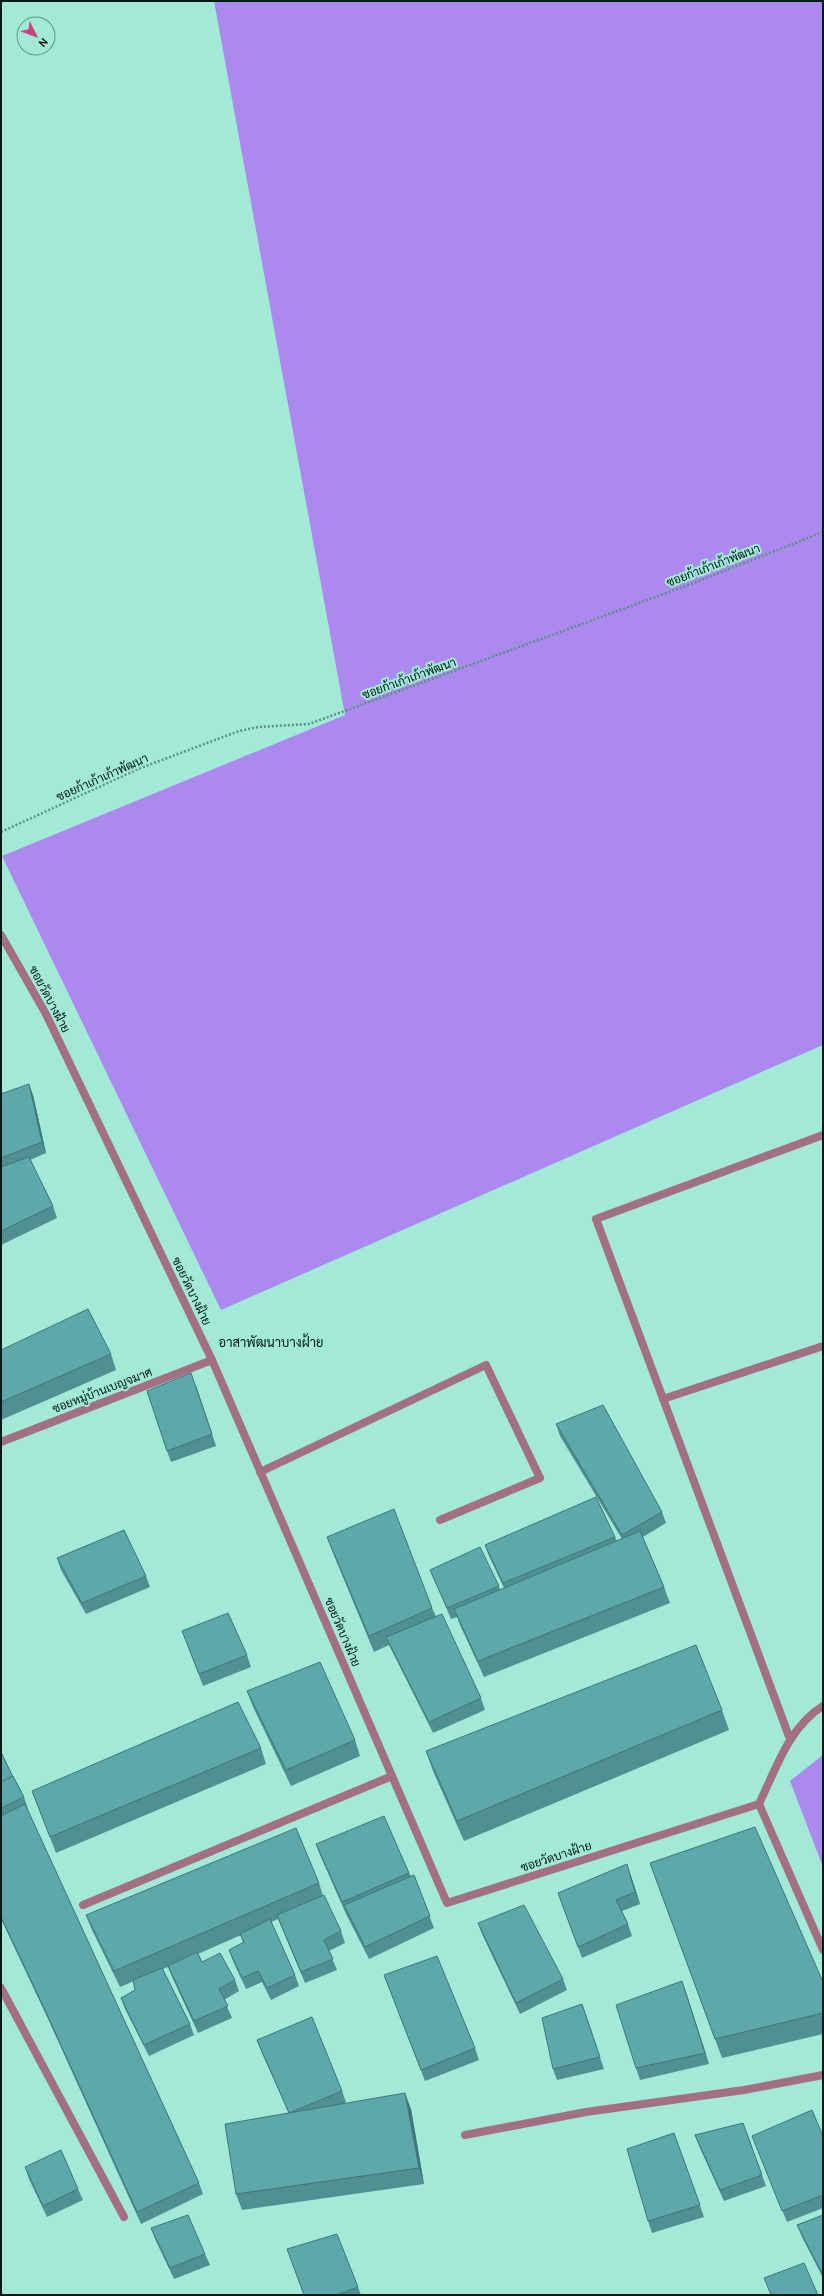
<svg xmlns="http://www.w3.org/2000/svg" width="824" height="2296" font-family="Cabin,Sarabun,sans-serif">
  <style>
    .forest { fill: #ab89ee }
    .lines { fill: none; stroke-linecap: round; stroke-linejoin: round }
    .path { stroke: #5d9185; stroke-width: 2.5; stroke-dasharray: 2 2; stroke-linecap: butt }
    .service { stroke: #a27080; stroke-width: 8 }
    .minor { stroke: #a27080; stroke-width: 8 }
    .wall { fill: #509092 }
    .shaded-wall { fill: #417677 }
    .building { fill: #5da8aa; stroke: #417677 }
    .labels { text-anchor: middle; dominant-baseline: central; stroke-width: 4; stroke-linejoin: round; paint-order: stroke }
    .street-label { font-size: 12px; fill: #001a15; stroke: #a2e9d8 }
    .neighbourhood-label { font-size: 13px; fill: #001a15; stroke: #a2e9d8 }
  </style>
  <rect width="100%" height="100%" fill="#a2e9d8"/>
  <!-- forest -->
  <g class="forest">
    <polygon points="214,1 823,1 823,1045 221,1310 2,856 345,715"/>
    <polygon points="823,1755 823,1867 790,1781"/>
  </g>
  <g class="lines">
    <!-- path -->
    <polyline class="path" points="1,832 138,769 239,731 258,727 309,724 691,584 823,532"/>
    <!-- service -->
    <polyline class="service" points="260,1472 486,1365 540,1478 440,1520"/>
    <!-- minor -->
    <g class="minor">
      <polyline points="1,935 46,1014 212,1360 447,1903 759,1804 823,1950"/>
      <polyline points="663,1399 823,1346"/>
      <polyline points="1,1442 212,1360"/>
      <polyline points="790,1739 596,1219 823,1135"/>
      <path d="M759 1804C776 1769 789 1727 823 1706"/>
      <polyline points="83,1905 392,1776"/>
      <polyline points="1,1988 124,2217"/>
      <polyline points="465,2135 586,2112 744,2090 823,2075"/>
    </g>
  </g>
  <!-- wall -->
  <g class="wall">
    <polygon points="1,1094 33,1095 46,1153 30,1160 53,1206 57,1218 1,1245"/>
    <polygon points="1,1350 111,1354 116,1370 1,1420"/>
    <polygon points="196,1385 216,1446 171,1462 167,1451"/>
    <polygon points="556,1424 662,1512 666,1523 643,1537 664,1587 670,1603 484,1677 460,1625 457,1617 451,1619 435,1581 430,1570 499,1586 500,1590 504,1588 489,1556 485,1545 615,1537 617,1541 622,1539 560,1436"/>
    <polygon points="327,1537 432,1608 436,1616 481,1698 485,1710 433,1733 389,1645 374,1652 333,1553"/>
    <polygon points="57,1558 146,1576 150,1587 86,1614 61,1570"/>
    <polygon points="187,1643 247,1655 251,1667 203,1686"/>
    <polygon points="247,1691 355,1740 360,1756 291,1786 253,1707"/>
    <polygon points="722,1710 729,1730 464,1841 433,1771 426,1751"/>
    <polygon points="261,1748 266,1764 56,1853 32,1791"/>
    <polygon points="1,1752 13,1777 24,1797 28,1809 27,1809 199,2183 203,2194 141,2224 48,2019 1,1919"/>
    <polygon points="316,1844 409,1873 411,1876 414,1875 434,1928 369,1959 346,1914 320,1855"/>
    <polygon points="650,1863 823,1982 823,2034 722,2058"/>
    <polygon points="631,1876 640,1904 622,1911 628,1924 632,1936 582,1958 558,1893"/>
    <polygon points="319,1883 323,1896 341,1931 345,1943 329,1951 337,1970 305,1983 278,1919 271,1922 295,1975 299,1986 271,2000 262,1982 246,1989 233,1961 229,1950 243,1943 241,1935 198,1954 202,1962 235,1980 239,1991 224,2000 232,2018 198,2033 172,1977 168,1967 163,1969 190,2024 194,2035 149,2056 125,2009 121,1998 135,1990 134,1981 120,1987 92,1930 86,1915"/>
    <polygon points="478,1923 563,1979 567,1990 520,2014 482,1934"/>
    <polygon points="682,1981 709,2064 640,2080 636,2068"/>
    <polygon points="389,1986 475,2048 479,2060 425,2081"/>
    <polygon points="586,2016 604,2069 557,2080 553,2069"/>
    <polygon points="257,2040 342,2091 346,2102 340,2105 411,2109 424,2184 242,2210 236,2194 289,2113 261,2051"/>
    <polygon points="743,2123 766,2186 724,2201 699,2146 695,2135"/>
    <polygon points="674,2133 704,2217 652,2233 648,2221"/>
    <polygon points="752,2136 823,2136 823,2208 787,2222"/>
    <polygon points="25,2167 78,2189 83,2200 47,2217 29,2179"/>
    <polygon points="823,2215 823,2278 802,2237 797,2225"/>
    <polygon points="151,2228 205,2254 210,2265 174,2279 155,2239"/>
    <polygon points="358,2287 361,2295 304,2295"/>
  </g>
  <!-- shaded-wall -->
  <g class="shaded-wall">
    <polygon points="29,1084 33,1095 46,1153 42,1142"/>
    <polygon points="627,1864 631,1876 640,1904 635,1892"/>
    <polygon points="682,1981 686,1992 709,2064 705,2053"/>
    <polygon points="405,2093 411,2109 424,2184 419,2168"/>
  </g>
  <!-- building -->
  <g class="building">
    <polygon points="29,1084 42,1142 1,1158 1,1094"/>
    <polygon points="29,1157 53,1206 1,1231 1,1167"/>
    <polygon points="88,1309 111,1354 1,1402 1,1350"/>
    <polygon points="191,1373 212,1434 167,1451 147,1391"/>
    <polygon points="603,1405 662,1512 622,1535 556,1424"/>
    <polygon points="596,1497 615,1537 503,1583 485,1545"/>
    <polygon points="394,1509 432,1608 369,1636 327,1537"/>
    <polygon points="124,1530 146,1576 82,1603 57,1558"/>
    <polygon points="640,1531 664,1587 478,1661 454,1609"/>
    <polygon points="480,1547 499,1586 447,1608 430,1570"/>
    <polygon points="228,1613 247,1655 199,1674 182,1631"/>
    <polygon points="442,1614 481,1698 429,1722 386,1637"/>
    <polygon points="696,1645 722,1710 457,1821 426,1751"/>
    <polygon points="320,1662 355,1740 286,1770 247,1691"/>
    <polygon points="238,1702 261,1748 50,1837 32,1791"/>
    <polygon points="1,1752 13,1777 1,1782"/>
    <polygon points="13,1776 24,1797 1,1808 1,1782"/>
    <polygon points="25,1804 199,2183 137,2212 44,2008 1,1917 1,1816"/>
    <polygon points="384,1816 409,1873 342,1902 316,1844"/>
    <polygon points="755,1827 823,1982 823,2013 715,2039 650,1863"/>
    <polygon points="296,1828 319,1883 114,1971 86,1915"/>
    <polygon points="627,1864 635,1892 616,1900 628,1924 578,1947 558,1893"/>
    <polygon points="414,1875 430,1916 365,1947 344,1905"/>
    <polygon points="324,1895 341,1931 324,1940 333,1959 301,1972 277,1915"/>
    <polygon points="524,1905 563,1979 516,2003 478,1923"/>
    <polygon points="270,1919 295,1975 267,1988 258,1971 242,1978 229,1950 244,1942 240,1934"/>
    <polygon points="197,1952 202,1962 220,1953 235,1980 219,1989 228,2006 194,2021 168,1966"/>
    <polygon points="437,1956 475,2048 421,2070 384,1975"/>
    <polygon points="162,1968 190,2024 144,2045 121,1998 135,1990 133,1980"/>
    <polygon points="682,1981 705,2053 636,2068 616,2005"/>
    <polygon points="582,2004 600,2057 553,2069 542,2018"/>
    <polygon points="312,2017 342,2091 289,2113 257,2040"/>
    <polygon points="405,2093 419,2168 236,2194 225,2124"/>
    <polygon points="812,2110 823,2136 823,2195 782,2211 752,2136"/>
    <polygon points="743,2123 762,2175 720,2190 695,2135"/>
    <polygon points="674,2133 700,2205 648,2221 627,2149"/>
    <polygon points="61,2150 78,2189 43,2206 25,2167"/>
    <polygon points="188,2215 205,2254 170,2268 151,2228"/>
    <polygon points="823,2215 823,2275 797,2225"/>
    <polygon points="337,2234 358,2287 337,2295 304,2295 287,2249"/>
    <polygon points="804,2263 818,2295 771,2295 764,2278"/>
  </g>
  <g class="labels">
    <!-- street labels -->
    <g class="street-label">
      <text transform="translate(713 565) rotate(-21)">ซอยก้าเก้าเก้าพัฒนา</text>
      <text transform="translate(409 678) rotate(-20)">ซอยก้าเก้าเก้าพัฒนา</text>
      <text transform="translate(102 777) rotate(-24)">ซอยก้าเก้าเก้าพัฒนา</text>
      <text transform="translate(50 999) rotate(62)">ซอยวัดบางฝ้าย</text>
      <text transform="translate(192 1291) rotate(64)">ซอยวัดบางฝ้าย</text>
      <text transform="translate(102 1390) rotate(-21)">ซอยหมู่บ้านเบญจมาศ</text>
      <text transform="translate(343 1632) rotate(67)">ซอยวัดบางฝ้าย</text>
      <text transform="translate(556 1856) rotate(-18)">ซอยวัดบางฝ้าย</text>
    </g>
    <!-- neighbourhood labels -->
    <g class="neighbourhood-label">
      <text x="271" y="1342">อาสาพัฒนาบางฝ้าย</text>
    </g>
  </g>
  <!-- border -->
  <rect width="824" height="2296" fill="none" stroke="#001a15" stroke-width="4"/>
  <!-- north arrow -->
  <g transform="translate(36 36) rotate(132)"><circle r="19" fill="#a2e9d8" stroke="#61968a"/>
  <path d="M0-3L7 15L0 10L-7 15Z" fill="#cb427c"/>
  <text y="-6" font-size="11" font-weight="bold" text-anchor="middle" fill="#001a15">N</text>
  </g>
</svg>
